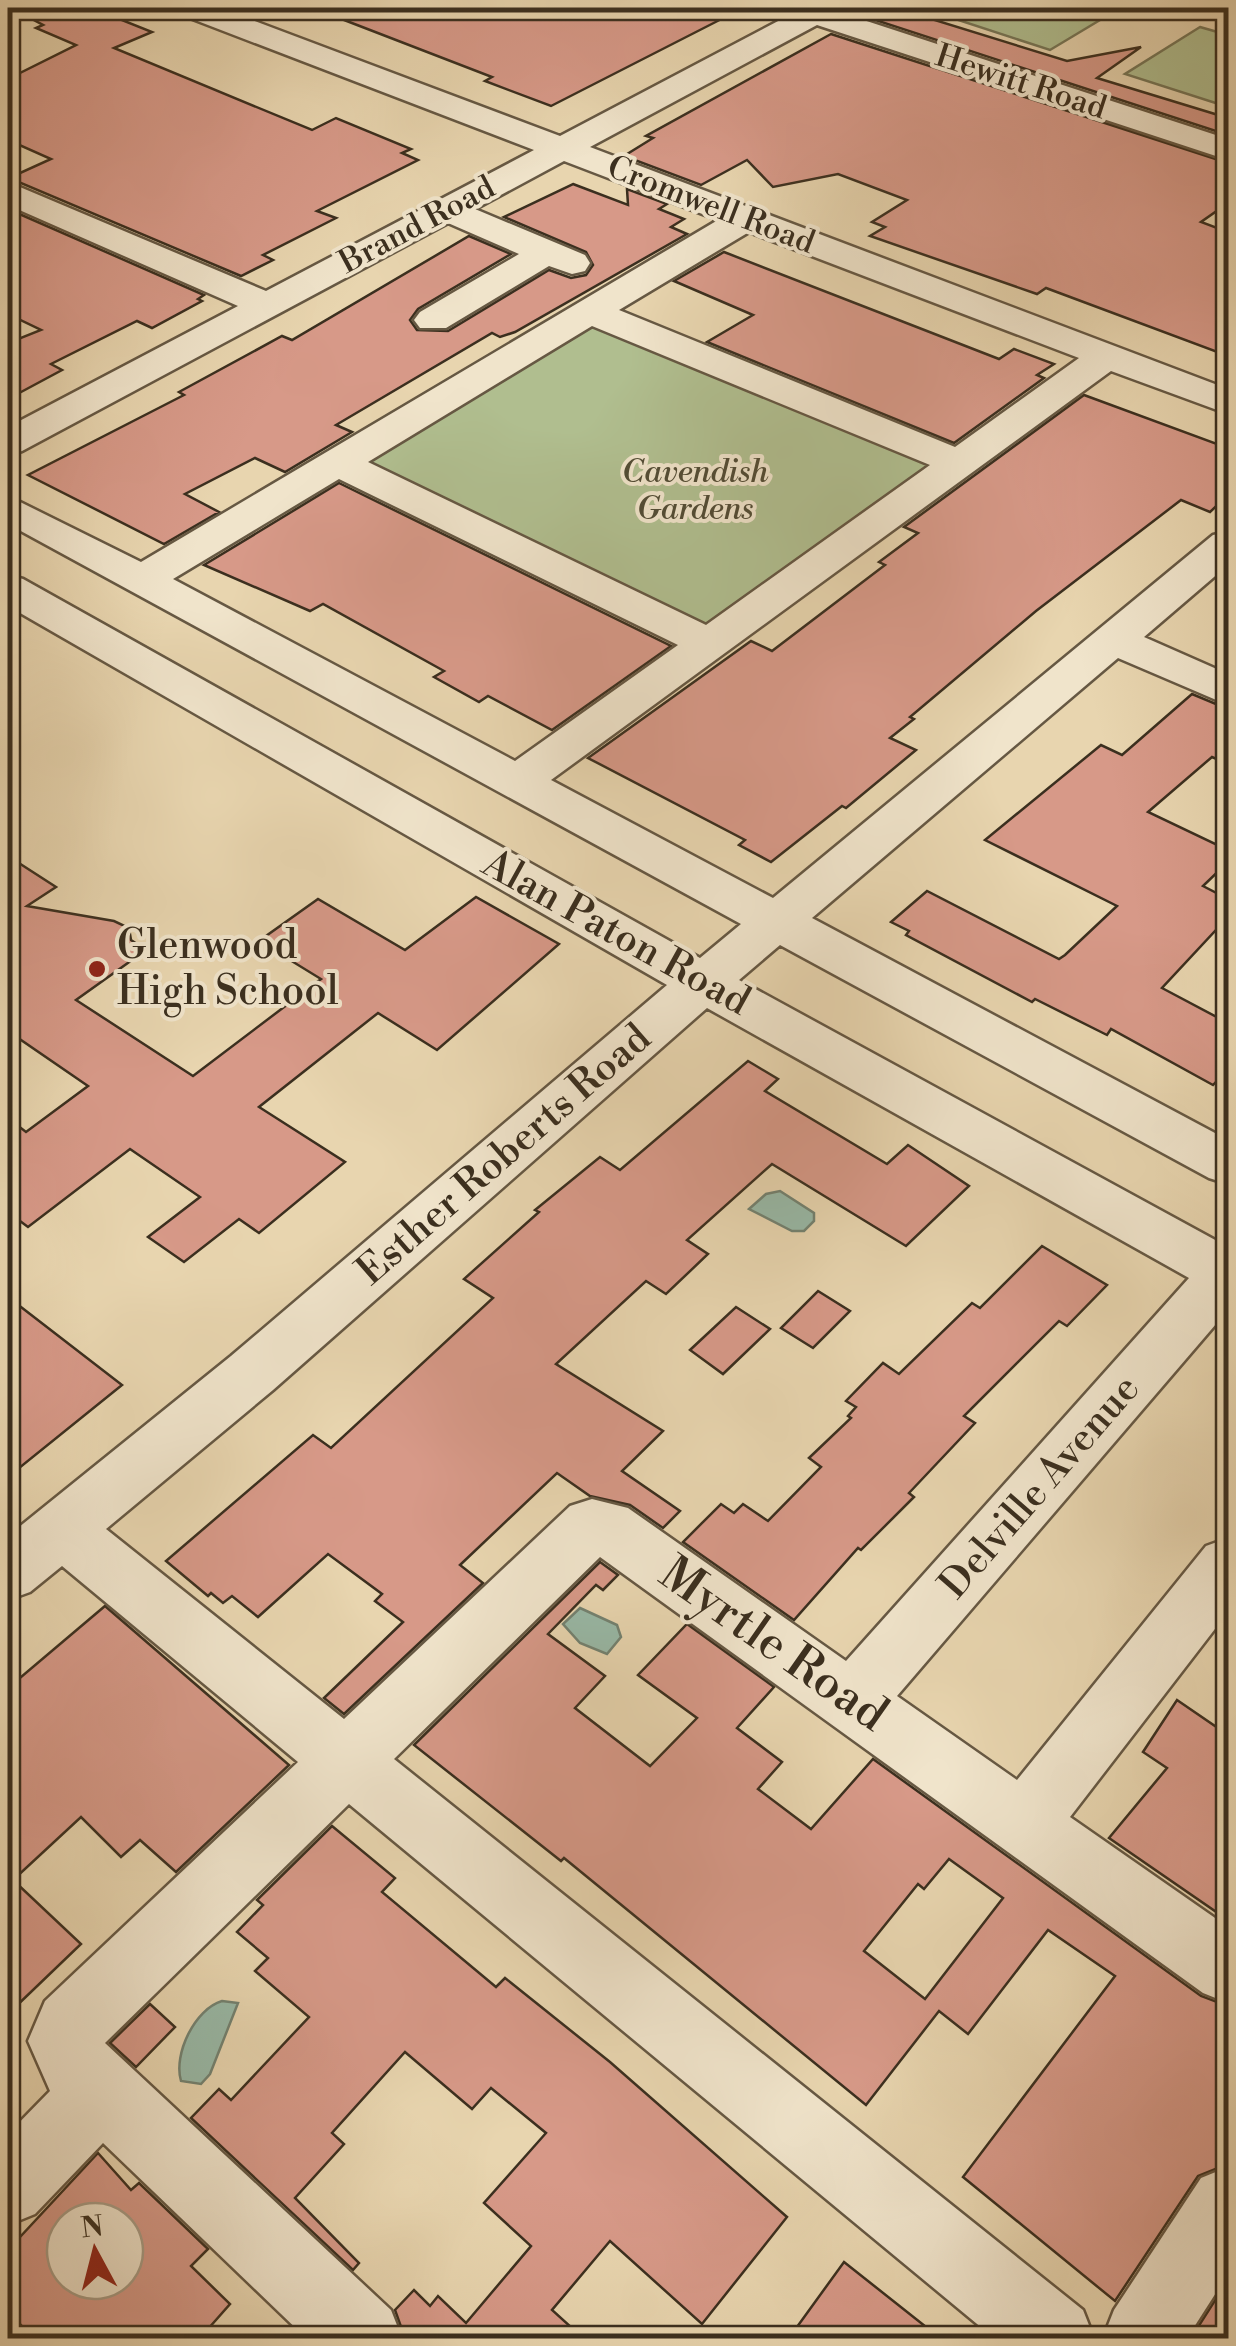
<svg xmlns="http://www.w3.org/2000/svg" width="1236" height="2346" font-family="'Libre Bodoni',serif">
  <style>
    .green { fill: #b0be8f; stroke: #767657; stroke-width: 2.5 }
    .water { fill: #98b9a7; stroke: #738271; stroke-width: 2.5 }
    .building { fill: #d79988; stroke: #3b2f1f; stroke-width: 2.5; fill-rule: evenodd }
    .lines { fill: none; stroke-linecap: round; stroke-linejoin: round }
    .minor-casing { stroke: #665843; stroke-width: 5 }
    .minor { fill: #f0e4cb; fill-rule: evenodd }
    .poi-dot { fill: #8f2418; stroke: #f0e4cb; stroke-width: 4 }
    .labels { text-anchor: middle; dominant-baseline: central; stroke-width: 8; stroke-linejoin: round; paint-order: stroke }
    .far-street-label { font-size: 32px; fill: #3b2f1f; stroke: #f0e4cb }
    .far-park-label { font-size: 32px; font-style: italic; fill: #524c35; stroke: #f0e4cb }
    .street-label { font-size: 40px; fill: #3b2f1f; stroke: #f0e4cb }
    .poi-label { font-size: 40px; fill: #3b2f1f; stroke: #f0e4cb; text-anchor: start }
    .near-street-label { font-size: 48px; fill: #3b2f1f; stroke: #f0e4cb }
  </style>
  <rect width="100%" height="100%" fill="#e8d5af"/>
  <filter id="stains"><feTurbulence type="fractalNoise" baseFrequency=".002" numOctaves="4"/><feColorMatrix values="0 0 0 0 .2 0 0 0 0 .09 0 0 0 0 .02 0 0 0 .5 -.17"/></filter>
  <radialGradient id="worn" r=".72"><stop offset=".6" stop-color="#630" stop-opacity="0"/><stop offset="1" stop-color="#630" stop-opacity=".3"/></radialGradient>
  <!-- green -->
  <g class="green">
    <polygon points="938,8 1120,8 1050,50 931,11"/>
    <polygon points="1200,27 1228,35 1228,107 1125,74"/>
    <polygon points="590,319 939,463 714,631 355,461"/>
  </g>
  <!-- water -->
  <g class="water">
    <polygon points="780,1191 814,1213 814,1221 804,1231 792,1231 749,1209 766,1194"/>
    <polygon points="580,1608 617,1625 621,1637 607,1654 580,1643 563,1624"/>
    <path d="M222 2001 238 2003 210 2074 201 2084 181 2081C173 2054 195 2009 222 2001Z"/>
  </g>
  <!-- building -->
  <g class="building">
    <polygon points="11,8 92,8 152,32 114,48 312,130 336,118 411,149 402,153 418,160 317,211 336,218 263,255 273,260 241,276 9,178 51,159 8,140 8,79 76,45 36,28 43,25"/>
    <polygon points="313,8 743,8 551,106 485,81 492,77"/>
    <polygon points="878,8 896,8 1067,61 1141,47 1097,78 1228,118 1228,135 863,16"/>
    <polygon points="831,34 1228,163 1228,203 1201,222 1228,232 1228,356 1046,288 1037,294 870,236 885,227 872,222 907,200 838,174 773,187 747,160 701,185 624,156 653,138 646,136"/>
    <polygon points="573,184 628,205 627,189 667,204 659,209 684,219 671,227 687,234 515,332 500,337 492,333 336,425 352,432 285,472 255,458 185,494 219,512 164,544 28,475 184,395 179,392 282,336 292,340 469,236 511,254 418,309 410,320 417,330 448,331 549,270 571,278 586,275 593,265 586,252 504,217"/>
    <polygon points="8,209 204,295 198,299 202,301 152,328 137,321 51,364 62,370 8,399 8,343 41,330 8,314"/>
    <polygon points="724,252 999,359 1014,349 1054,364 1037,375 1044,378 954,443 707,342 753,315 674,281"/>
    <polygon points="1084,395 1228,448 1228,495 1210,512 1181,500 1036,611 910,717 914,719 890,738 916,750 846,808 842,806 771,862 739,845 745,840 588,758 751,641 772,651 885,565 879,562 918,533 904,527"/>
    <polygon points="339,483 671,646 552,730 488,696 479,702 434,677 444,671 323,604 310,611 204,565"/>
    <polygon points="1192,694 1228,709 1228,764 1212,757 1148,812 1228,850 1228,862 1203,886 1228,899 1228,917 1162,988 1228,1023 1228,1069 1213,1085 1111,1029 1107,1035 1035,999 1032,1002 906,935 909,931 891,922 927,891 1059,959 1065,955 1117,906 985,840 1101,745 1122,755"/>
    <polygon points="8,856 56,887 27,906 114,921 129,928 131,940 146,950 76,1000 193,1076 321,979 259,941 318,899 405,950 476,897 559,944 437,1050 378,1013 259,1107 345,1162 259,1233 239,1219 184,1262 148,1237 200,1197 130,1149 28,1227 8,1212 8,1118 26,1132 88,1086 8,1031"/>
    <polygon points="748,1061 778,1079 765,1091 887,1164 908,1145 969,1186 906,1246 772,1164 687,1240 708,1254 666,1294 646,1281 556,1364 663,1431 622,1471 680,1511 663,1528 630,1505 590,1496 557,1473 460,1565 483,1583 344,1714 324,1698 403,1622 375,1601 382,1594 328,1554 258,1617 232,1596 223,1603 211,1593 208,1596 166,1561 313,1435 331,1448 493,1298 464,1279 539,1212 535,1210 600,1157 620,1170"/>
    <polygon points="1042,1246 1107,1285 1067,1326 1059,1321 964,1416 975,1423 909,1493 914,1497 861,1550 858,1548 794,1620 683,1542 721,1504 734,1513 743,1504 768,1521 821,1467 809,1458 851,1418 848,1416 856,1407 846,1401 883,1363 899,1374 972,1303 980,1308"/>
    <polygon points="818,1291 850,1311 813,1348 781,1328"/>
    <polygon points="8,1297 122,1385 8,1477"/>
    <polygon points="736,1307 770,1329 723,1374 690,1350"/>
    <path d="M600 1562 618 1575 603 1590 596 1585 548 1634 605 1676 575 1708 650 1766 697 1718 638 1675 687 1624 774 1687 737 1728 782 1762 758 1789 811 1829 873 1759 1201 1996 1228 2006V2164L1198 2176 1115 2301 963 2177 1115 1976 1048 1930 968 2034 939 2011 866 2105 564 1858 561 1861 414 1745ZM949 1859 1003 1898 925 1999 864 1951 918 1884 924 1889Z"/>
    <polygon points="105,1606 289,1765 176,1872 140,1840 121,1857 81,1817 13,1880 81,1944 8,2014 8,1688"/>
    <polygon points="1177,1700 1228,1735 1228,1920 1109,1838 1167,1768 1143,1752"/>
    <polygon points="332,1826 395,1878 382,1892 496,1987 505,1978 610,2062 787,2217 702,2324 610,2241 552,2310 583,2338 405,2338 395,2310 414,2290 430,2306 438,2296 466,2323 531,2246 484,2203 546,2133 491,2088 472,2109 405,2052 332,2133 344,2144 295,2198 359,2263 353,2270 191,2118 219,2089 231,2100 309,2017 255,1971 268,1958 237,1932 263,1905 257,1900"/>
    <polygon points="150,2004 175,2027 136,2067 110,2043"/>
    <path d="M98 2153 131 2190 139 2183 208 2249 191 2266 230 2304 200 2338H33L8 2311V2250ZM65 2221H125V2281H65Z"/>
    <polygon points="844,2262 940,2338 789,2338"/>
    <polygon points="1228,2280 1228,2338 1191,2338"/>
  </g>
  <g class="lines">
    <defs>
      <g id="minor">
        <path d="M178 8H220L560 136 803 8H841L839 12 1228 139V160L817 25 590 147 1228 389V414L1111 371 551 780 773 898 1213 535 1228 532V565L1144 637 1228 674V705L1118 658 812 918 1228 1140V1184L1209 1178 780 945 739 980 1228 1247V1310L897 1696 1017 1780 1206 1546 1228 1538V1612L1070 1817 1228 1927V2003L1203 1993 600 1557 394 1759 1083 2310 1094 2338H994L349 1804 105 2043 391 2310 402 2338H306L103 2143 35 2214 8 2225V2134L50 2091 28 2041 45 2001 298 1762 62 1566 30 1592 8 1600V1536L231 1356 667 985 8 606V575L23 579 700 958 741 924 8 524V496L141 562 718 220 564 161 475 209 585 255 590 263 585 271 572 274 549 266 446 328H420L414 320 420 312 519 254 448 223 22 451 8 455V427L238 306 8 205V182L266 291 534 150 182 15ZM749 232 1079 358 955 447 619 310ZM592 326 930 465 706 625 368 462ZM339 479 678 645 515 761 173 579ZM707 1008 1189 1278 846 1661 628 1508 592 1499 570 1506 344 1719 106 1529 273 1390Z"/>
        <polygon points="1228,2167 1228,2274 1187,2338 1103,2338 1114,2310 1201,2178"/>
      </g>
    </defs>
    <!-- minor casing -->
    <use href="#minor" class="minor-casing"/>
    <!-- minor -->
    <use href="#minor" class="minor"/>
  </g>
  <!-- markers -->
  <circle class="poi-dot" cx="97" cy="969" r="10"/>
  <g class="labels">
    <!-- far-street labels -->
    <g class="far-street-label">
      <text transform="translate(1021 82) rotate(18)">Hewitt Road</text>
      <text transform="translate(711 205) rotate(21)">Cromwell Road</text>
      <text transform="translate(417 225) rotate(-28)">Brand Road</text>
    </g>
    <!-- far-park labels -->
    <g class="far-park-label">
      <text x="695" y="472">Cavendish<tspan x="695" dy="37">Gardens</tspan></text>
    </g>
    <!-- street labels -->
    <g class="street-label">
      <text transform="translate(616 933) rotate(29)">Alan Paton Road</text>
      <text transform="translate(504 1155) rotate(-41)">Esther Roberts Road</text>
      <text transform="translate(1040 1487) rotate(-49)">Delville Avenue</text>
    </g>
    <!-- poi labels -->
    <g class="poi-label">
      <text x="117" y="946">Glenwood<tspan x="117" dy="46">High School</tspan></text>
    </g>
    <!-- near-street labels -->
    <g class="near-street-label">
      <text transform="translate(773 1645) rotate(35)">Myrtle Road</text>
    </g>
  </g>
  <!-- margin -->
  <rect width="1236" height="2346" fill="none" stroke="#e8d5af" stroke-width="40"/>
  <rect x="10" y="10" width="1216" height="2326" fill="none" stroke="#3b2f1f" stroke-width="5"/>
  <rect x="20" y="20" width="1196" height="2306" fill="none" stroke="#3b2f1f" stroke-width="2.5"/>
  <!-- north arrow -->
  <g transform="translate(95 2251) rotate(353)"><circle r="48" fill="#f0e4cb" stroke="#a89c86" stroke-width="2.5"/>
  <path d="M0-8L18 38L0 25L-18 38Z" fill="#8f2418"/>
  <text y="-15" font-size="28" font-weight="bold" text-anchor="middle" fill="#3b2f1f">N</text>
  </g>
  <rect width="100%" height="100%" filter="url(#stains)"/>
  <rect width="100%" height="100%" fill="url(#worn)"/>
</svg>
